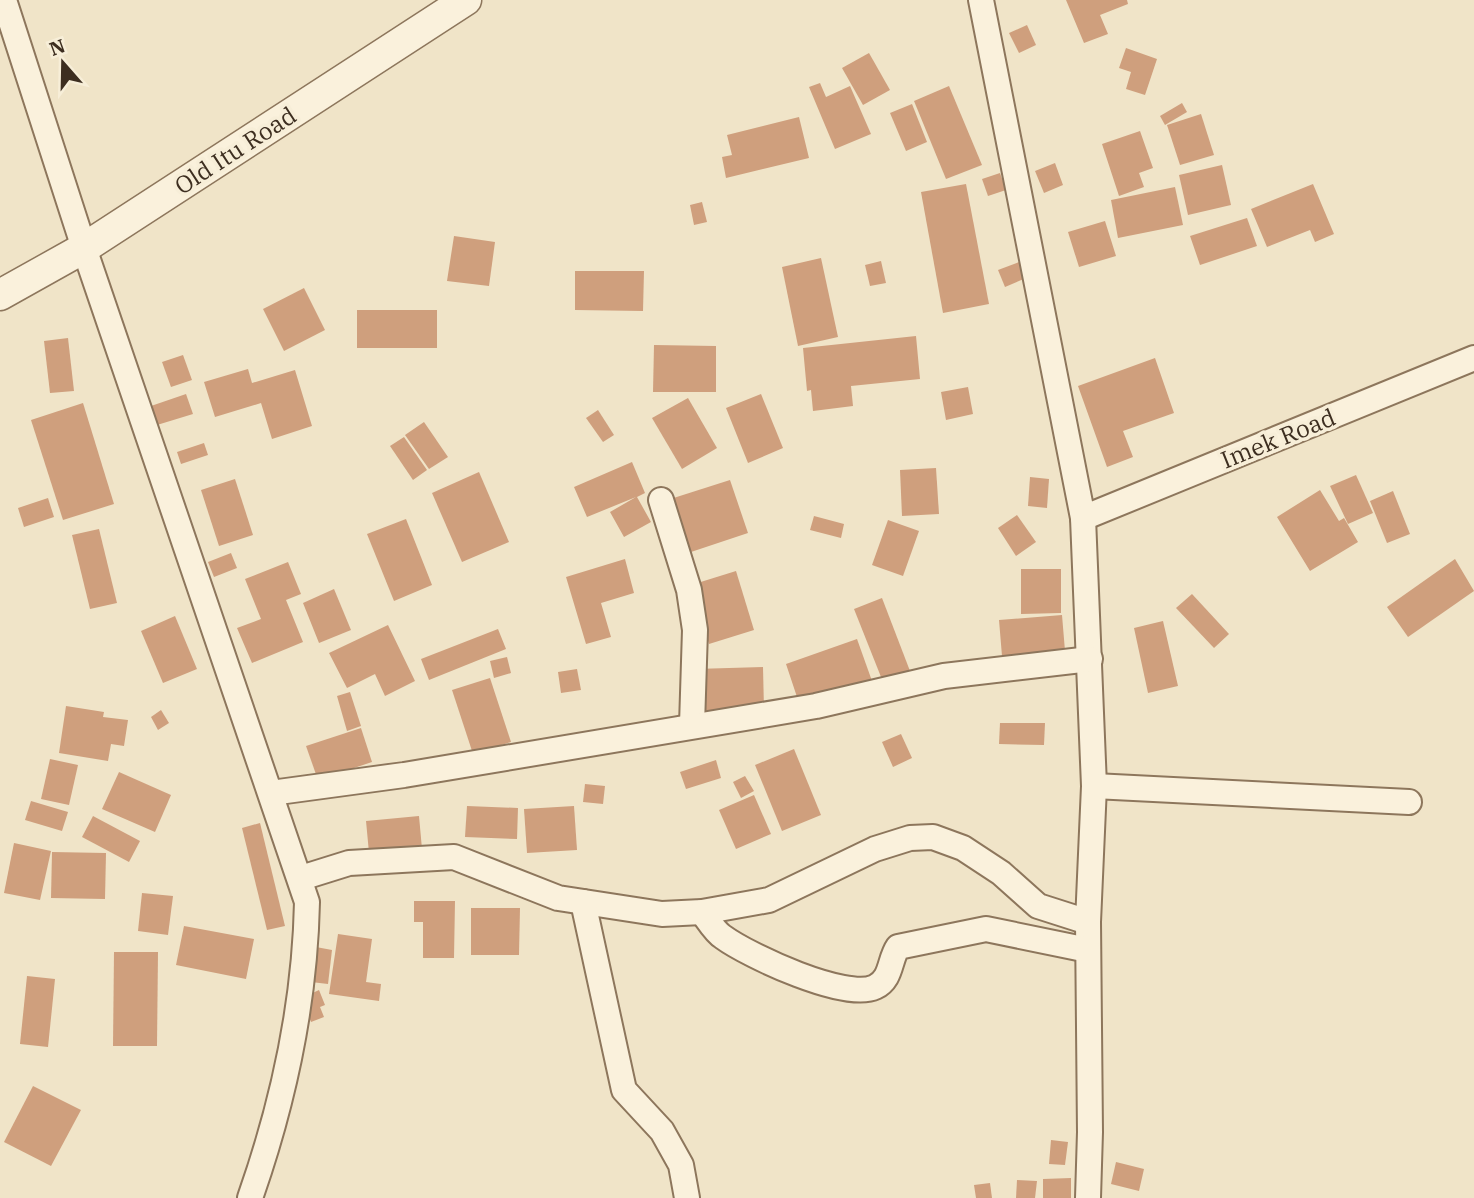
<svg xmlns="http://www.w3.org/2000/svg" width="1474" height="1198" font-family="'IBM Plex Serif',serif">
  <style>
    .building { fill: #cf9f7d }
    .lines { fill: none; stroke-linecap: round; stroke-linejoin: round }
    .minor-casing { stroke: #8d765c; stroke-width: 28 }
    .tertiary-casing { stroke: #8d765c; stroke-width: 33 }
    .minor { stroke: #faf1dc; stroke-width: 24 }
    .tertiary { stroke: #faf1dc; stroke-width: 30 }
    .labels { text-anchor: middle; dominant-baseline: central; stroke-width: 7; stroke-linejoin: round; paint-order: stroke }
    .street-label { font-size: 24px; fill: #3d2e20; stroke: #f7eed8 }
  </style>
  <rect width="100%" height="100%" fill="#f0e4c8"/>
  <!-- building -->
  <g class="building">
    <polygon points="1066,0 1127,0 1128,4 1100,15 1108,34 1084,43"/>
    <polygon points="1027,25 1036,45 1019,53 1009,33"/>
    <polygon points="1126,48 1157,59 1145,95 1126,89 1131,72 1119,68"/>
    <polygon points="869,53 890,90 863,105 842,68"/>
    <polygon points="820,83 826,97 850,86 871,134 835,149 809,87"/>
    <polygon points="949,86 982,165 946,179 914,101"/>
    <polygon points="1182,103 1187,112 1165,125 1160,116"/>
    <polygon points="912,104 927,142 906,151 890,113"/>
    <polygon points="1201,114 1214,155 1180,165 1167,125"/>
    <polygon points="799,117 809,158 726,178 722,157 732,155 727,135"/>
    <polygon points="1140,131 1153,168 1139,173 1144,187 1119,196 1102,144"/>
    <polygon points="1055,163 1063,185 1044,193 1035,171"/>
    <polygon points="1222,165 1231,205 1188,215 1179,175"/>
    <polygon points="1000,173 1006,190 988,196 982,179"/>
    <polygon points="966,184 989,304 943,313 921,192"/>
    <polygon points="1313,184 1334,234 1315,242 1310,230 1267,247 1251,209"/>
    <polygon points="1175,187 1183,225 1118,238 1111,200"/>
    <polygon points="702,202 707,222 694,225 690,205"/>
    <polygon points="1247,218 1257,246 1200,265 1190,236"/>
    <polygon points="1105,221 1116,256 1079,267 1068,232"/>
    <polygon points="454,236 495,242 489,286 447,281"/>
    <polygon points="821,258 838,337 798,346 782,267"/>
    <polygon points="881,261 886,283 870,286 865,265"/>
    <polygon points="1019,262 1026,278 1005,287 998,270"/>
    <polygon points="575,271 644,271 643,311 575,310"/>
    <polygon points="304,288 325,330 284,351 263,309"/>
    <rect x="357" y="310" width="80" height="38"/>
    <polygon points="916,336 920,379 851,386 853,406 813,411 811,390 807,391 803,348"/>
    <polygon points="68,338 74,391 50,393 44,341"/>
    <polygon points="654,345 716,346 716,392 653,392"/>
    <polygon points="183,355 192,380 171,387 162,362"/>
    <polygon points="1155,358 1174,413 1123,431 1133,457 1107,467 1078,386"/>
    <polygon points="248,369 252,383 295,370 312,426 272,439 261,403 215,417 204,382"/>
    <polygon points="968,387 973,414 946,420 941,392"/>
    <polygon points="186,394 193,414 157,425 151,406"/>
    <polygon points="761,394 783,448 748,463 726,408"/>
    <polygon points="688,398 717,448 682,469 652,418"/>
    <polygon points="83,403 114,504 63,520 31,420"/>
    <polygon points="598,410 614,435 603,442 586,418"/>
    <polygon points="424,422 448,457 429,469 405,435"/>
    <polygon points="404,437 427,470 413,480 390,446"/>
    <polygon points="204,443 208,455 181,464 177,452"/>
    <polygon points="632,462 645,493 637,497 651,522 624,537 610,512 636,497 587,517 574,487"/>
    <polygon points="936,468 939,514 902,516 900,470"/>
    <polygon points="479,472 509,542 462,562 432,493"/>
    <polygon points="1356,475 1373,513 1348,524 1330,486"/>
    <polygon points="1030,477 1049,479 1047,508 1028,506"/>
    <polygon points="235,479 253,535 219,546 201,490"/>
    <polygon points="730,480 748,533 679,556 661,502"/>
    <polygon points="1320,490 1339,521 1344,518 1358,542 1310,571 1277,517"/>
    <polygon points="1393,491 1410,534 1387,543 1370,501"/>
    <polygon points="48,498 54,517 24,527 18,508"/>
    <polygon points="1017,515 1036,542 1016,556 998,528"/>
    <polygon points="814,516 844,524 841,538 810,530"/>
    <polygon points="406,519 432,585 394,601 367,534"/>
    <polygon points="888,520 919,531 903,576 872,565"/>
    <polygon points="99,529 117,603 90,609 72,535"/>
    <polygon points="231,553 237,568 214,577 208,562"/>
    <polygon points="625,559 634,593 601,603 611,637 586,644 566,577"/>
    <polygon points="1455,559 1474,591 1408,637 1387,607"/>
    <polygon points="288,562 301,594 286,600 303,642 252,663 237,628 261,619 245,579"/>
    <polygon points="1021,569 1061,569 1061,613 1021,614"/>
    <polygon points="736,571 754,630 709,644 691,585"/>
    <polygon points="334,589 351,630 319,643 303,603"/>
    <polygon points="1192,594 1229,634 1214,648 1176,608"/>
    <polygon points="882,598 910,671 883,682 854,609"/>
    <polygon points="1062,615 1065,651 1002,656 999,620"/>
    <polygon points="175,616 197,669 163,683 141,631"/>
    <polygon points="1163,621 1178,686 1148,693 1134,628"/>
    <polygon points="388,625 415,681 385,696 375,674 347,688 329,653"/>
    <polygon points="498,629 506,649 429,680 421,659"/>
    <polygon points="857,639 872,681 800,706 786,664"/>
    <polygon points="507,657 511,673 494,678 490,661"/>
    <polygon points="763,667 764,710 697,713 695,669"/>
    <polygon points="577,669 581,690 561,693 558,672"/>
    <polygon points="490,678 511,742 473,754 452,690"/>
    <polygon points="350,692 361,726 347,731 337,696"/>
    <polygon points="66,706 104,712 103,717 128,720 124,746 111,744 108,761 59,753"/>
    <polygon points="161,710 169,723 158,730 151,717"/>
    <polygon points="1000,723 1045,723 1044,745 999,744"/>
    <polygon points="361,728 372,762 318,780 306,746"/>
    <polygon points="901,734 912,758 893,767 882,742"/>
    <polygon points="794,749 821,815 782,831 755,765"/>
    <polygon points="50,759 78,765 69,805 41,799"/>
    <polygon points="716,760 721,778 686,789 680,772"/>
    <polygon points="119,772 171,795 155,832 102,809"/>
    <polygon points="745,776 754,791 741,798 733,782"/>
    <polygon points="585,784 605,786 603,804 583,802"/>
    <polygon points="754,795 771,834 736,849 719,810"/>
    <polygon points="31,801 68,812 62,831 25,820"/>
    <polygon points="467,806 518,808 517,839 465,837"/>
    <polygon points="574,806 577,850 527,853 524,809"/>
    <polygon points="93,816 140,841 129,862 82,837"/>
    <polygon points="419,816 422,849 369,853 366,821"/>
    <polygon points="260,823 285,926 267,930 242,828"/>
    <polygon points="14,843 51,851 40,900 4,893"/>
    <polygon points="52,852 106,853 105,899 51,898"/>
    <polygon points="142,893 173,896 168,935 138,931"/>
    <polygon points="414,901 455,901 454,958 423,958 423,922 414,922"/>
    <polygon points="471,908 520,908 519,955 471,955"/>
    <polygon points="184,926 254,939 246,979 176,965"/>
    <polygon points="338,934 372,939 366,982 381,984 379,1001 329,994"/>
    <polygon points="316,947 332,950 328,984 311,982"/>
    <polygon points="114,952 158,952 157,1046 113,1046"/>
    <polygon points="27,976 55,979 48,1047 20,1044"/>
    <polygon points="319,990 325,1005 320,1007 324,1017 311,1022 302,998"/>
    <polygon points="33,1086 81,1110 51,1166 4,1142"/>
    <polygon points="1051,1140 1068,1142 1065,1165 1049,1164"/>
    <polygon points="1116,1162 1144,1169 1139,1191 1111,1184"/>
    <polygon points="1071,1178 1071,1198 1043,1198 1043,1179"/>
    <polygon points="1017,1180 1037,1181 1035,1198 1016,1198"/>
    <polygon points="990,1183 992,1198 976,1198 974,1185"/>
  </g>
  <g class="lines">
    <defs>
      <g id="minor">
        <path d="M4 0 84 248 307 902C305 1001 283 1104 250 1198"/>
        <polyline points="981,0 1083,518 1094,786 1088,922 1090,1132 1088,1198"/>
        <polyline points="661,500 689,590 695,630 692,725"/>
        <polyline points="1083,518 1474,358"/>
        <polyline points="1094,786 1409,802"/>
        <polyline points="271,793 404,775 816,706 944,676 1090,659"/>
        <polyline points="301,878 349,863 454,857 558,898 662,914 702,912 769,900 875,849 910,838 933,837 963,848 1001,873 1038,906 1088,922"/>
        <polyline points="583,902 624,1090 662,1131 681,1165 687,1198"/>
        <path d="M702 912C708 920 715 932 723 937 749 956 846 1001 875 987 892 979 889 960 898 947L986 929 1088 950"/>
      </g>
      <polyline id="tertiary" points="0,295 84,248 466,0"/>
    </defs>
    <!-- minor casing -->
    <use href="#minor" class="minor-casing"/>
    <!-- tertiary casing -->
    <use href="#tertiary" class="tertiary-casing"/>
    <!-- minor -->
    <use href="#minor" class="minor"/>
    <!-- tertiary -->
    <use href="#tertiary" class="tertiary"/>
  </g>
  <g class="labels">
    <!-- street labels -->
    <g class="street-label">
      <text transform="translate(235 150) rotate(-33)">Old Itu Road</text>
      <text transform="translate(1278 438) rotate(-22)">Imek Road</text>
    </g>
  </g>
  <!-- north arrow -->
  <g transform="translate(63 63) rotate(340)" stroke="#f7eed8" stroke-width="5" paint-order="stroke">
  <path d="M0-5L12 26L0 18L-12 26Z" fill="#3d2e20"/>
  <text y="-10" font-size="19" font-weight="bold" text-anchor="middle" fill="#3d2e20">N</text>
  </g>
</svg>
